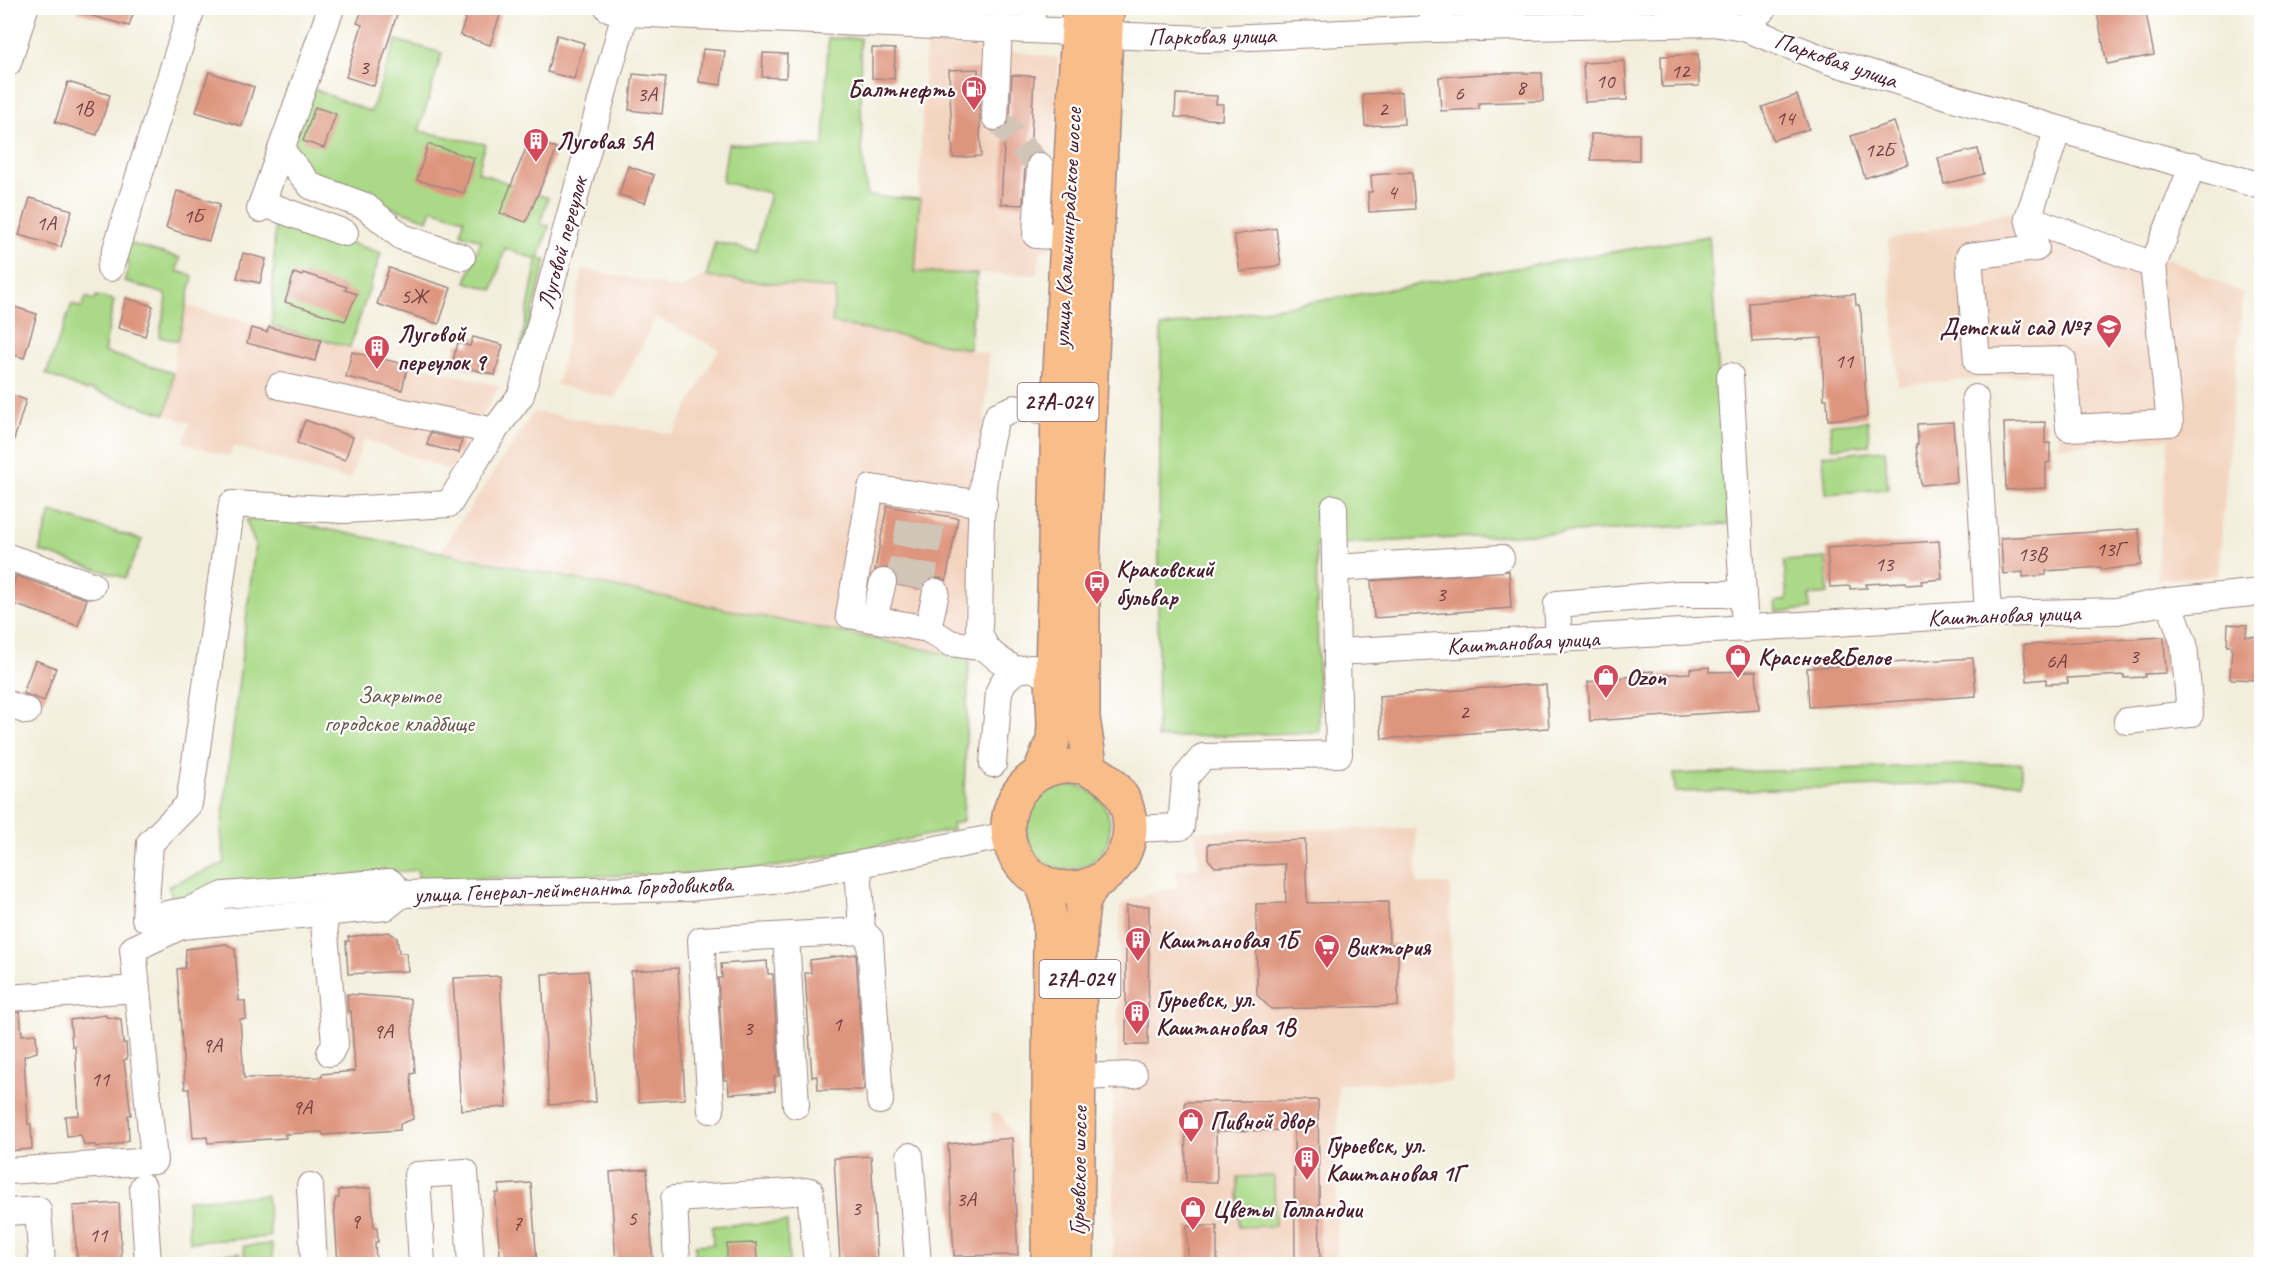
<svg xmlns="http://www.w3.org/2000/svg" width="2269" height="1272" font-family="Caveat,sans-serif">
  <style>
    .built { fill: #f3d4bf }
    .green { fill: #aada87; stroke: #7a7c59; stroke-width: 1.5 }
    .building { fill: #de957e }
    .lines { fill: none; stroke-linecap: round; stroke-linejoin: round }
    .minor-tunnel { stroke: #d1c5b8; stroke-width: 26; stroke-dasharray: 26 13; stroke-linecap: butt }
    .minor-casing { stroke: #9e8683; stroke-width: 28 }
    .major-casing { stroke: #9e8683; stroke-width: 36 }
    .minor { stroke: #fff; stroke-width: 26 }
    .major { stroke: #f9bd89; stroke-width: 33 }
    .labels { text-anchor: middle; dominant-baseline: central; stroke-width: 4.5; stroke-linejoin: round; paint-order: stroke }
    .number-label { font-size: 21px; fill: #6f3c40 }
    .shield { fill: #fff; stroke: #80626b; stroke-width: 1.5 }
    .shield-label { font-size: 22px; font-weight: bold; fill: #4a1f2b }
    .street-label { font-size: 24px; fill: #4a1f2b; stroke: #fff }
    .poi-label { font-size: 24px; font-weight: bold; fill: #4a1f2b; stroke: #fff; text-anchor: start }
    .park-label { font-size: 24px; fill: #675747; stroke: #fff }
  </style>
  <rect width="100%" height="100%" fill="#fff"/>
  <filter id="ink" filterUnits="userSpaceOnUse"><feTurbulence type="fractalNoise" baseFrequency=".0167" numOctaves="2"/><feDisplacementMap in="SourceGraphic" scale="12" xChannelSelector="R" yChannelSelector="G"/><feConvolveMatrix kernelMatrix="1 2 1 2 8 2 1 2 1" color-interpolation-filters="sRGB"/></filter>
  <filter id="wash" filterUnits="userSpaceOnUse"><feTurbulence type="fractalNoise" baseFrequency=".008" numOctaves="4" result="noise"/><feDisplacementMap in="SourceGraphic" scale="24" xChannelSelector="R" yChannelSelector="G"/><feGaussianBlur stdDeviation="1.35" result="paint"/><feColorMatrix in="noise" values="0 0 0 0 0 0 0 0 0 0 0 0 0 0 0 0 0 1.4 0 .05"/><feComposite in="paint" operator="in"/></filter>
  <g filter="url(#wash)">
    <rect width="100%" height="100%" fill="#f3eedb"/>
    <!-- built -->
    <g class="built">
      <polygon points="961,8 1051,8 1051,14 961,10"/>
      <polygon points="926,41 947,46 991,48 1058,58 1053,195 1045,196 1044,215 1051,215 1050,250 1041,251 1037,275 915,272"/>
      <polygon points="2007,212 2175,261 2243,293 2218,575 2157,580 2169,438 2059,446 2054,373 1898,385 1888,240"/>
      <polygon points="583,269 682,289 702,276 836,289 832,323 989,354 969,658 440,552 534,412 673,434 719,349 656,317 615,398 557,385"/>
      <polygon points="185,305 216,314 499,386 452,471 364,439 350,480 233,446 229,456 183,443 190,423 164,414 171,396 176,347"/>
      <polygon points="1416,828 1417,884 1450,884 1452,1082 1338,1084 1336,1264 1113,1264 1113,1087 1117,1087 1120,907 1127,900 1177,887 1176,870 1200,867 1195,831"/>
      <polygon points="991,1113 1000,1113 1018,1144 1020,1185 1022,1241 1016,1252 999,1256"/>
    </g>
    <!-- green -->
    <g class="green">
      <polygon points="828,38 860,38 862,149 867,196 920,199 915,272 977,274 969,349 832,323 836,289 706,277 715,242 756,251 770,193 722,182 728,144 824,146"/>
      <polygon points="396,40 442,53 419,131 485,144 478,172 548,198 540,224 549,226 539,258 546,261 513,389 537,260 505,248 493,290 466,282 481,240 461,234 464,219 432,209 428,220 311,179 286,151 309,87 371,112"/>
      <polygon points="275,218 381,253 350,347 272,326"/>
      <polygon points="1709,236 1729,524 1316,545 1319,732 1157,738 1161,327"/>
      <polygon points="125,242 180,258 177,271 193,276 178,341 159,337 167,299 165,294 124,281 129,267 123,253"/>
      <polygon points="97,296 114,300 104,352 173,373 171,396 165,414 88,389 87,391 46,374 72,304 81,308 86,297 93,300"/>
      <polygon points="1868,421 1869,445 1832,448 1830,424"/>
      <polygon points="1885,450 1888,489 1826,494 1823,455"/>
      <polygon points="51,512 142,540 125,578 39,551"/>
      <polygon points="260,516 969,658 963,821 952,824 953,830 780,866 684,874 419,880 417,870 247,885 176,906 168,886 225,863 221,832 255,544 246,520"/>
      <polygon points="1826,558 1828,594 1809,596 1810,609 1776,612 1775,602 1787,600 1784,561"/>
      <polygon points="2022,763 2022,782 1675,792 1674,774"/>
      <circle cx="1068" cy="827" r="42"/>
      <polygon points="1274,1176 1275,1226 1239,1227 1238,1177"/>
      <polygon points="267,1195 270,1237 190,1242 187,1200"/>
      <polygon points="787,1222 789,1264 696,1264 695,1245 713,1244 712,1226"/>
      <polygon points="272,1244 273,1264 245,1264 244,1246"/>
      <polygon points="240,1253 240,1264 209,1264 208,1255"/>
    </g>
    <g id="blocks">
      <!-- building -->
      <g class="building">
        <polygon points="79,8 135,8 129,26 78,12"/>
        <polygon points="363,8 399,8 374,86 346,77 362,25 357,23"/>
        <polygon points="469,8 478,8 500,15 490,45 460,35"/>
        <polygon points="2096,8 2145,8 2154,55 2107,64"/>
        <polygon points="557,35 584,43 574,79 547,72"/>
        <polygon points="872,48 895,49 894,79 872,78"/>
        <polygon points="703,49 725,51 721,85 699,82"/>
        <polygon points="763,53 787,54 786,78 762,77"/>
        <polygon points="1698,54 1699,86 1662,87 1661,56"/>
        <polygon points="1625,61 1627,100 1585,102 1583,63"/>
        <polygon points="978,69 981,156 953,158 949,70"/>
        <polygon points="209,72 254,87 242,126 196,112"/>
        <polygon points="1500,73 1542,73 1543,101 1479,103 1479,109 1441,111 1439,77"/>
        <polygon points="633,74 666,77 662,114 629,110"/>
        <polygon points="1012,75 1034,76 1030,155 1025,165 1023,205 1001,204 1005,128 1010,118"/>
        <polygon points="68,82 110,95 97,135 55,122"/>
        <polygon points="1402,92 1404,124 1365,126 1363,94"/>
        <polygon points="1176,94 1217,96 1216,104 1223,104 1222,120 1175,117"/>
        <polygon points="1797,95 1809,129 1773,140 1762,107"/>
        <polygon points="315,107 336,114 324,148 303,141"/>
        <polygon points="1894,122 1908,164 1865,178 1851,136"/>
        <rect x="1591" y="134" width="48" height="26"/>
        <polygon points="530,138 557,149 526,222 500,213"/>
        <polygon points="428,144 474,158 464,193 417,180"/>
        <polygon points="1978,149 1984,174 1944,184 1938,158"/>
        <polygon points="628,166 654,175 645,203 619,195"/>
        <polygon points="1412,172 1415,209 1369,212 1368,192 1372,192 1371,175"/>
        <polygon points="177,191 220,204 209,241 166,228"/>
        <polygon points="30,198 72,210 61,247 19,235"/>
        <polygon points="1276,228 1281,265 1240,272 1234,235"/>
        <polygon points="243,253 266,259 260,283 237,278"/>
        <polygon points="389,268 451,288 439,324 377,304"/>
        <polygon points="294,273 302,276 303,273 347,287 345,290 357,294 345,321 285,302"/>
        <polygon points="1855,294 1856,305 1859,305 1861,314 1867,417 1828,420 1827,399 1824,399 1822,338 1752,342 1749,303"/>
        <polygon points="126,298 153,306 145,336 118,328"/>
        <polygon points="8,305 37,314 24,358 8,353"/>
        <polygon points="269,327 321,340 315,361 247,343 251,328 267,332"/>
        <polygon points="473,337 503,345 495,375 452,364 458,343 470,346"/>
        <polygon points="352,352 408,365 402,390 346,377"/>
        <polygon points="8,394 26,400 11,450 8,449"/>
        <polygon points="305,420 353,437 345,460 297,443"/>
        <polygon points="1953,422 1957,482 1921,485 1916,445 1918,444 1917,424"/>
        <polygon points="2045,422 2045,443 2050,443 2050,462 2046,463 2046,488 2006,490 2004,423"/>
        <polygon points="430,433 462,440 459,453 427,445"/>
        <polygon points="887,506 958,518 946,581 940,578 931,578 921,589 898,585 897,577 887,568 875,570"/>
        <polygon points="2139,529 2141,565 2101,570 2101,567 2046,571 2046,575 2023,577 2023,572 2003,574 2001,538"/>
        <polygon points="1939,541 1942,579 1921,581 1922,584 1906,585 1906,582 1866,584 1867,588 1850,589 1850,586 1830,587 1827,548"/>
        <polygon points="1509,571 1511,608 1374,618 1371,581"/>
        <polygon points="16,576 87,599 78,626 8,602"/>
        <polygon points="2228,624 2247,625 2246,636 2259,637 2262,680 2230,679 2232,646 2227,646"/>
        <polygon points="2164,637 2166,673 2145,674 2145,677 2124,678 2124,675 2067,678 2068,683 2046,684 2046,679 2027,681 2024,645"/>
        <polygon points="1973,658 1976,696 1809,707 1807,668"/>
        <polygon points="35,660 56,668 44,701 23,693"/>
        <polygon points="1709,667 1709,672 1756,671 1759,710 1590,721 1588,682 1634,676 1634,673 1653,671 1653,675 1690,673 1690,669"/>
        <polygon points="1526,685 1546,685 1549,728 1382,739 1379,696"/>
        <polygon points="1305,840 1307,903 1388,902 1389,944 1398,945 1398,1006 1271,1009 1257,995 1256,904 1286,903 1285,864 1215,867 1208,859 1208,844"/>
        <polygon points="1126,906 1149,906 1148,1045 1126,1045"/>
        <polygon points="389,932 397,938 399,953 406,953 408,971 348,974 346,941 349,941 348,937"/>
        <polygon points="226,944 235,949 239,1001 245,1001 246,1019 240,1019 244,1078 322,1077 322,1074 355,1071 351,1011 348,1012 347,994 410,999 415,1073 411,1074 413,1119 400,1124 400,1130 323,1135 322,1132 285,1134 286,1138 208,1143 207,1137 193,1138 189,1089 185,1089 177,969 185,968 186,949"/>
        <polygon points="856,954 864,1090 818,1090 817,1076 812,1077 805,973 811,973 810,960"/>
        <polygon points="767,961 768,974 773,974 779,1076 774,1077 775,1091 729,1094 728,1080 724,1080 718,978 722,978 721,964"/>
        <polygon points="678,968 685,1099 639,1102 631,971"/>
        <polygon points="588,971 596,1102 549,1105 542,974"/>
        <polygon points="500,976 507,1107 461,1110 453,978"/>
        <polygon points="20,1012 22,1035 36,1034 37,1052 24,1056 28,1124 31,1124 32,1149 8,1151 8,1013"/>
        <polygon points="106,1015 106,1017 121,1019 123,1043 126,1043 127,1059 124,1060 131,1115 128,1115 129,1140 115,1145 96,1147 96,1145 84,1145 81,1135 67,1136 65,1116 79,1115 75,1046 72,1046 70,1020"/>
        <polygon points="1318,1100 1320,1264 1295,1264 1294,1130 1216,1131 1217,1182 1186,1182 1185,1102"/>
        <polygon points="1012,1138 1018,1255 954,1256 948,1144"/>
        <polygon points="871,1156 877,1258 840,1260 834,1158"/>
        <polygon points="647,1169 653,1264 616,1264 610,1172"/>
        <polygon points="531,1183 537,1264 501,1264 495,1200 496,1193 499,1193 499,1185"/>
        <polygon points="371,1188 374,1227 377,1227 378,1242 375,1242 376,1264 338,1264 334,1206 336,1198 339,1198 339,1190"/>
        <polygon points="119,1203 122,1264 81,1264 80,1258 77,1259 73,1206"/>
        <polygon points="1187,1226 1217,1226 1217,1264 1188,1264"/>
        <polygon points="756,1243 757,1263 727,1263 727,1244"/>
      </g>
    </g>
  </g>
  <g filter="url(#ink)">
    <use href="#blocks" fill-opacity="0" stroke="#9e8683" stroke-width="1.5"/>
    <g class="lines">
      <!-- minor-tunnel -->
      <g class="minor-tunnel">
        <polyline points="995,117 1040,166"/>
        <polyline points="898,585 912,510"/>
        <polyline points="921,589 933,514"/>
      </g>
      <defs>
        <g id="minor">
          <polyline points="608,8 625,13 1077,32"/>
          <polyline points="1744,28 1764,8"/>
          <polyline points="1030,29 1033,8"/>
          <polyline points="1433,29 1433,8"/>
          <polyline points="1105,35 1205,39 1433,29 1714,23 1744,28 1829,61 2058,129 2262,186"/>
          <polyline points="8,63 25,8"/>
          <polyline points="995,117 999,27"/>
          <polyline points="281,150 311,186 365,206 402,237 462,257"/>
          <polyline points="1040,166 1036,235 1067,237"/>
          <polyline points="262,203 345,233"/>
          <polyline points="260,209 331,8"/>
          <polyline points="2028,218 2153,265 2170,423 2069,428 2063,360 1977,362 1969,256 2036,248 2028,218 2058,129"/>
          <polyline points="2153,265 2193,165"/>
          <polyline points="110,268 192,8"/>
          <polyline points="1730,376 1745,629"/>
          <polyline points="280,386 494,431"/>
          <polyline points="1975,398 1988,614"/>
          <polyline points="984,504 871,488 849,615 928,629 950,643 985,648"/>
          <polyline points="8,557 92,585"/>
          <polyline points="1335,568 1501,558"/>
          <polyline points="874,619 883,582"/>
          <polyline points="928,629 936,592"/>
          <polyline points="1559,640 1557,604 1678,594 1743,594"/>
          <polyline points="1337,652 1988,614 2117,611 2169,601 2262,592"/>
          <path d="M1052 678 1032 668 1016 670C998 659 983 652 979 630 981 572 976 467 998 415L1015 408 1058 411"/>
          <polyline points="8,704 27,711"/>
          <polyline points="2127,721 2190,714 2184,644 2169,601"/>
          <polyline points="993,764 999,691 1004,681 1016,670"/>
          <polyline points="1130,829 1181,827 1185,778 1203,757 1339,754 1334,508"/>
          <polyline points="402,894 390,882 224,895 189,910 145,918 150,843 189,804 232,504 345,510 449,504 494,431 521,395 625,13"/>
          <polyline points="323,913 335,1043 330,1053"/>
          <polyline points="862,931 870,939 880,1101"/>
          <polyline points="786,936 796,1105"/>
          <polyline points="8,998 137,989"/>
          <polyline points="1079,1077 1134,1075"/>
          <polyline points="711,1110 701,940 862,931 858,866"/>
          <polyline points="910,1156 918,1264"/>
          <polyline points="8,1171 154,1161 133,949 181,926 386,907 402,894 687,888 783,879 1008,835"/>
          <polyline points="310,1186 314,1264"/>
          <polyline points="143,1187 148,1264"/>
          <polyline points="8,1212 38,1210 42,1264"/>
          <polyline points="422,1264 417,1175 465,1172 471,1264"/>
          <polyline points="677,1264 674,1199 810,1191 817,1264"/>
        </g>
        <g id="major">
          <circle cx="1069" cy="827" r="61"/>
          <polyline points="1040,771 1053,741 1054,724 1052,678 1058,411 1079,8"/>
          <polyline points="1091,771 1083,718 1083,561 1107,8"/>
          <polyline points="1040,881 1048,903 1050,927 1048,1264"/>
          <polyline points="1077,1264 1080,931 1083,903 1093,884"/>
        </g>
      </defs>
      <!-- minor casing -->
      <use href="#minor" class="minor-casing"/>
      <!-- major casing -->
      <use href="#major" class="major-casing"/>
      <!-- minor -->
      <use href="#minor" class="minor"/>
      <!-- major -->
      <use href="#major" class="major"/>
    </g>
  </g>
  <!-- icons -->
  <defs>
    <symbol id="fuel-pin" viewBox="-11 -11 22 30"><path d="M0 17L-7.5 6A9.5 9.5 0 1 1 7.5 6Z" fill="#d1495b" stroke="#fff"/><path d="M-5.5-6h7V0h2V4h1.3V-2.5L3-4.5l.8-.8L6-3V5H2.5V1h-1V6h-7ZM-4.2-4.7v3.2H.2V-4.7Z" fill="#fff"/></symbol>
    <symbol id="building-pin" viewBox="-11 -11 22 30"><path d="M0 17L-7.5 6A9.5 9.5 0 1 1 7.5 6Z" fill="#d1495b" stroke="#fff"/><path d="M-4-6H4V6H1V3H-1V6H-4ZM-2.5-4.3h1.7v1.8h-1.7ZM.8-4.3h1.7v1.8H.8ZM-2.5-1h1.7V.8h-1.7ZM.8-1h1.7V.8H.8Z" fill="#fff"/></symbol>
    <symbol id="school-pin" viewBox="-11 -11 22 30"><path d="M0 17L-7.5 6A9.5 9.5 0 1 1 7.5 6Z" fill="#d1495b" stroke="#fff"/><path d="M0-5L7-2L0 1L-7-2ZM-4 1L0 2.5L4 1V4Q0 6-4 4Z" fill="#fff"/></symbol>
    <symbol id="bus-pin" viewBox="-11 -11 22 30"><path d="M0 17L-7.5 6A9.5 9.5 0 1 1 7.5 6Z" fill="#d1495b" stroke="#fff"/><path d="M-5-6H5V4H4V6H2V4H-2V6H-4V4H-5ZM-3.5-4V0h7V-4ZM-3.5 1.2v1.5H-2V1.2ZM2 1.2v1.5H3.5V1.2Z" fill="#fff"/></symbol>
    <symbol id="shop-pin" viewBox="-11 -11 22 30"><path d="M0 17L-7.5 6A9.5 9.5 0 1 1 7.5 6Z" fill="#d1495b" stroke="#fff"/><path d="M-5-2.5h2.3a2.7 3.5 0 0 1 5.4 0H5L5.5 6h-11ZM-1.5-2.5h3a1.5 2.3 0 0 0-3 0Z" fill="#fff"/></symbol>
    <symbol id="supermarket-pin" viewBox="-11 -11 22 30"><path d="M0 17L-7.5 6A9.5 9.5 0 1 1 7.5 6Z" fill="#d1495b" stroke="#fff"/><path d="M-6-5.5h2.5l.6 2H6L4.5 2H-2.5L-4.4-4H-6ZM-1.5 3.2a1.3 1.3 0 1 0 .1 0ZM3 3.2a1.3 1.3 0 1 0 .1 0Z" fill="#fff"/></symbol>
  </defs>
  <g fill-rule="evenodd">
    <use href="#fuel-pin" x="959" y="74" width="30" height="40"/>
    <use href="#building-pin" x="521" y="126" width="30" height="40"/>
    <use href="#school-pin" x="2094" y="312" width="30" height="40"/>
    <use href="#building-pin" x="362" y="333" width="30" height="40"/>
    <use href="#bus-pin" x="1082" y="568" width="30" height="40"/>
    <use href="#shop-pin" x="1723" y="642" width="30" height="40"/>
    <use href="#shop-pin" x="1591" y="662" width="30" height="40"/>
    <use href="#building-pin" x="1123" y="925" width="30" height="40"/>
    <use href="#supermarket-pin" x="1312" y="932" width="30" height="40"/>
    <use href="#building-pin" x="1122" y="998" width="30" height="40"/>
    <use href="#shop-pin" x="1176" y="1106" width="30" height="40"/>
    <use href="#building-pin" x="1292" y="1144" width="30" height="40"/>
    <use href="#shop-pin" x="1178" y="1194" width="30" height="40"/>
  </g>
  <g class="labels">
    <!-- number labels -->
    <g class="number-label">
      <text x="364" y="67">3</text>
      <text x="1680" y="71">12</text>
      <text x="1605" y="81">10</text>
      <text x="1521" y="87">8</text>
      <text x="1459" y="93">6</text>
      <text x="647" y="94">3А</text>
      <text x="83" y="108">1В</text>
      <text x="1383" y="109">2</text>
      <text x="1785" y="118">14</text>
      <text x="1879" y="150">12Б</text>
      <text x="1392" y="192">4</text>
      <text x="193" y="216">1Б</text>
      <text x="46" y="223">1А</text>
      <text x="414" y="296">5Ж</text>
      <text x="1844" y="361">11</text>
      <text x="2110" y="549">13Г</text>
      <text x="2032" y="554">13В</text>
      <text x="1884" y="564">13</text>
      <text x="1441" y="594">3</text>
      <text x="2134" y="656">3</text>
      <text x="2056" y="661">6А</text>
      <text x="1464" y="712">2</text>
      <text x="837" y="1024">1</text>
      <text x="748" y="1028">3</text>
      <text x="383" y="1031">9А</text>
      <text x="212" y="1045">9А</text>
      <text x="100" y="1079">11</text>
      <text x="302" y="1107">9А</text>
      <text x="966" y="1199">3А</text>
      <text x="856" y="1208">3</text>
      <text x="632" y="1218">5</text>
      <text x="355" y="1221">9</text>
      <text x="517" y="1223">7</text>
      <text x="98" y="1235">11</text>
    </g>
    <!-- shield labels -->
    <g class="shield">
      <rect x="1017.5" y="383" width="81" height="38" rx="4.5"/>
      <rect x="1039.5" y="960" width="81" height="38" rx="4.5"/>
    </g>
    <g class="shield-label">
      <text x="1058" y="402">27А-024</text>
      <text x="1080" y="979">27А-024</text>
    </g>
    <!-- street labels -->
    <g class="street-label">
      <text transform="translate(1212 36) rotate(-1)">Парковая улица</text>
      <text transform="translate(1836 60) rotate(19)">Парковая улица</text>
      <text transform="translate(1067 228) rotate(-87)">улица Калининградское шоссе</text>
      <text transform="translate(562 243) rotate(-75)">Луговой переулок</text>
      <text transform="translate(2004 615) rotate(-2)">Каштановая улица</text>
      <text transform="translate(1523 642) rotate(-3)">Каштановая улица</text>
      <text transform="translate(573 889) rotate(-2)">улица Генерал-лейтенанта Городовикова</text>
      <text transform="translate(1078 1171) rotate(-89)">Гурьевское шоссе</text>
    </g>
    <!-- poi labels -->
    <g class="poi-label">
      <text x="954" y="89" text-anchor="end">Балтнефть</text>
      <text x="556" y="141">Луговая 5А</text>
      <text x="2090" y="327" text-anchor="end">Детский сад №7</text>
      <text x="397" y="334">Луговой<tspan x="397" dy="28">переулок 9</tspan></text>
      <text x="1116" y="569">Краковский<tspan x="1116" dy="28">бульвар</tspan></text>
      <text x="1758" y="657">Красное&amp;Белое</text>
      <text x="1626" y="677">Ozon</text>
      <text x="1158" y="940">Каштановая 1Б</text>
      <text x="1346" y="947">Виктория</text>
      <text x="1156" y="999">Гурьевск, ул.<tspan x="1156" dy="28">Каштановая 1В</tspan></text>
      <text x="1210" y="1121">Пивной двор</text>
      <text x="1326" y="1145">Гурьевск, ул.<tspan x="1326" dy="28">Каштановая 1Г</tspan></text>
      <text x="1212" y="1209">Цветы Голландии</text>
    </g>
    <!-- park labels -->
    <g class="park-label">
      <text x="399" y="695">Закрытое<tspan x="399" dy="28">городское кладбище</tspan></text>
    </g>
  </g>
  <!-- margin -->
  <rect width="2269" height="1272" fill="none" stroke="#fff" stroke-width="30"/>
</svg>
